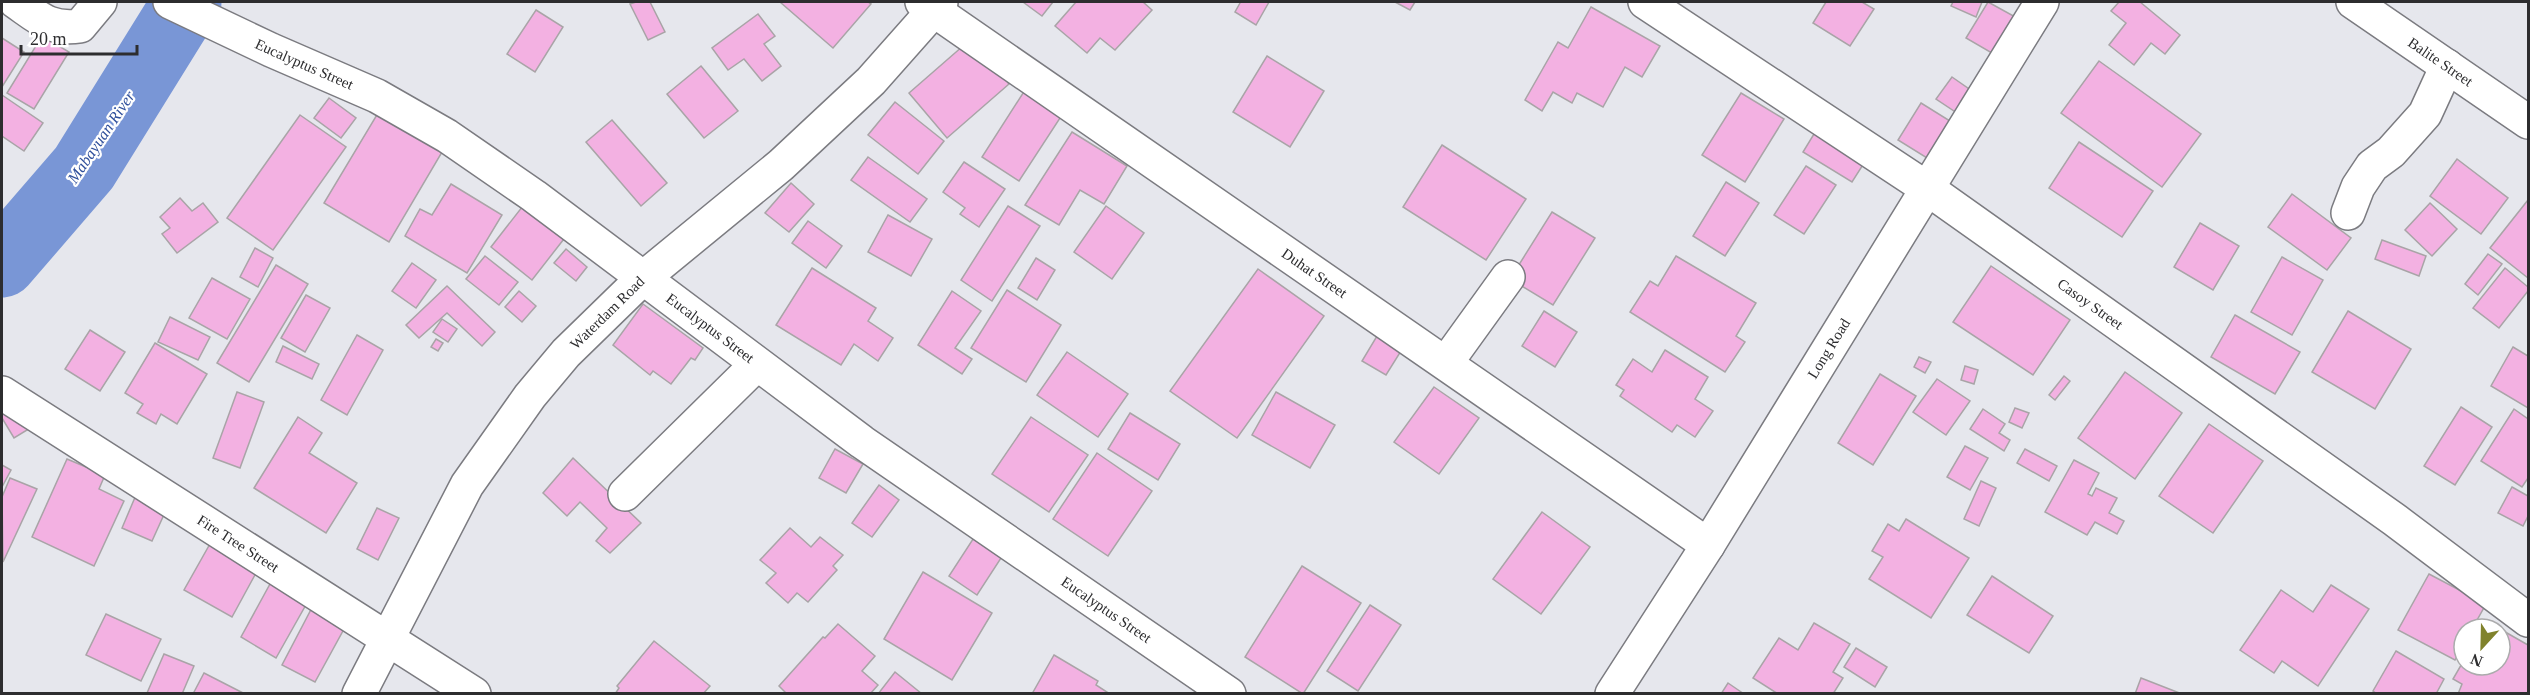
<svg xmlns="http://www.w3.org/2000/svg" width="2530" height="695" font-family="'Times New Roman',serif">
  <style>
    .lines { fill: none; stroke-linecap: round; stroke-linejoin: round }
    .river { stroke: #7996d6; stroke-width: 69 }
    .building { fill: #f3b1e2; stroke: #a9a4a7; stroke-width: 1.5 }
    .minor-casing { stroke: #7b7b80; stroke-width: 36 }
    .minor { stroke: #fff; stroke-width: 33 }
    .labels { text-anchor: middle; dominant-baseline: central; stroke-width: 4.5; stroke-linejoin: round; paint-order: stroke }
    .street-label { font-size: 15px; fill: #2d2d2f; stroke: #fff }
    .water-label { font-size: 16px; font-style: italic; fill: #30509c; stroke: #fff }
  </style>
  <rect width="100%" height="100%" fill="#e6e7ed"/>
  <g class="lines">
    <!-- river -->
    <polyline class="river" points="2,263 84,168 187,2"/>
  </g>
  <!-- building -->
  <g class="building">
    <polygon points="636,2 650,2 665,32 648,40 630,4"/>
    <polygon points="780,2 868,2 871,4 833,48"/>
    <polygon points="1023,2 1053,2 1042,16"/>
    <polygon points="1076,2 1143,2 1152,10 1115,50 1100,38 1087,53 1055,26"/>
    <polygon points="1239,2 1269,2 1256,25 1235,12 1240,3"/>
    <polygon points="1395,2 1415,2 1410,10"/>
    <polygon points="1826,2 1862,2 1874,9 1850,46 1813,23"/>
    <polygon points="1953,2 1982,2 1976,17 1951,6"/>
    <polygon points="1988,2 2019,19 1997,56 1966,38"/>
    <polygon points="2119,2 2140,2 2180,35 2165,54 2151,43 2134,65 2109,45 2126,23 2111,11"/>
    <polygon points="1591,7 1660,46 1642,77 1625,67 1603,107 1577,93 1572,103 1553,92 1542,111 1525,100 1558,42 1568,48"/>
    <polygon points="536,10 563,27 535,72 507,54"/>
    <polygon points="758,14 775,36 764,44 781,66 762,81 744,59 728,70 712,48"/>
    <polygon points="42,36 69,52 34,109 7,93"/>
    <polygon points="2,38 24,52 2,87"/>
    <polygon points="971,39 1009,84 947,138 909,93"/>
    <polygon points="1267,56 1324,91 1290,147 1233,112"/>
    <polygon points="2099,61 2201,134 2162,187 2061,113"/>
    <polygon points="701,66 738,111 704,138 667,94"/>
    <polygon points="1952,77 1972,91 1957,113 1936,99"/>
    <polygon points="1025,90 1062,115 1019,181 982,157"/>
    <polygon points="1741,93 1784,119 1745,182 1702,155"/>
    <polygon points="2,95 43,123 24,151 2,136"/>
    <polygon points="329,98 356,118 341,138 314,118"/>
    <polygon points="895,102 944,141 918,174 868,135"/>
    <polygon points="1921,103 1950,121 1927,158 1898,140"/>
    <polygon points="381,108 445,147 389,242 324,203"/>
    <polygon points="300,115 346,147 273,250 227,218"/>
    <polygon points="612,120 667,183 641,206 586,142"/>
    <polygon points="1817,129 1866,160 1852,182 1803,152"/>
    <polygon points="1072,132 1127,166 1104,204 1080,190 1059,225 1025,205"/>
    <polygon points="2079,142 2153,191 2122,237 2049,188"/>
    <polygon points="1442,145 1526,199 1486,260 1403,207"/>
    <polygon points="868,157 927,199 910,222 851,180"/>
    <polygon points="2457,159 2508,198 2481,234 2430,196"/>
    <polygon points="964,162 1005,189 979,227 960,214 965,208 943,192"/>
    <polygon points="1806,166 1836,185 1804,234 1774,215"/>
    <polygon points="1726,182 1759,203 1725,256 1693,236"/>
    <polygon points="791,183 814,204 789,232 765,213"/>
    <polygon points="451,184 502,215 467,273 405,236 420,209 432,215"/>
    <polygon points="2292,194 2351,238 2327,270 2268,227"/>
    <polygon points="180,198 192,211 203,203 218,222 177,253 162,234 170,228 160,217"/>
    <polygon points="2528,200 2528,278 2490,248"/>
    <polygon points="526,202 567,235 532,280 491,247"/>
    <polygon points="2430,203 2457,229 2432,256 2405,230"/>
    <polygon points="1008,206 1040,226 992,301 961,280"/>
    <polygon points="1106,206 1144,233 1112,279 1074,252"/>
    <polygon points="1552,212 1595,238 1553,305 1510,279"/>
    <polygon points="888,215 932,239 911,276 868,252"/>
    <polygon points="808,221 842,246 826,268 792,243"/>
    <polygon points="2200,223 2239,246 2213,290 2174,267"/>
    <polygon points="2382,240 2426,256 2419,276 2375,259"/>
    <polygon points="255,248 273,258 258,287 240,277"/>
    <polygon points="566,249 587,267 576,281 554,263"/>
    <polygon points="2488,254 2502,264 2478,295 2465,284"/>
    <polygon points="485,256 518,282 499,305 466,279"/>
    <polygon points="1676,256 1756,303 1736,336 1745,342 1725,372 1630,312 1650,281 1658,286"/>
    <polygon points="2282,257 2323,280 2292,335 2251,312"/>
    <polygon points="1036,258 1055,270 1037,300 1018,288"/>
    <polygon points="412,263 436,280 416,308 392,291"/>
    <polygon points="276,265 308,284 249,382 217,363"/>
    <polygon points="1991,266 2070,320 2033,375 1953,322"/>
    <polygon points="812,268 876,308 868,321 893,338 878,361 854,344 841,365 776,325"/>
    <polygon points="2505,268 2528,287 2528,291 2499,328 2473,308"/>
    <polygon points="1258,269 1324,316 1237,438 1170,391"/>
    <polygon points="212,278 250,299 227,339 189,318"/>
    <polygon points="447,286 495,332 482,346 447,313 419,338 406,325"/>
    <polygon points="1007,290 1061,325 1026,382 971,348"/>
    <polygon points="519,291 536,306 522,322 505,307"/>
    <polygon points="952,291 981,311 955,348 972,359 962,374 918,345"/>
    <polygon points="306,295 330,308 305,352 281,338"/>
    <polygon points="643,304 703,348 695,360 691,358 671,384 653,371 650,375 613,345"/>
    <polygon points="1544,311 1577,332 1555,367 1522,346"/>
    <polygon points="2348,311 2411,349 2375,409 2312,372"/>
    <polygon points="2235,315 2300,352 2275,394 2211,357"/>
    <polygon points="170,317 210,337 198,360 158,342"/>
    <polygon points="442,319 457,329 448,342 433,332"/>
    <polygon points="90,330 125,352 100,391 65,369"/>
    <polygon points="357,335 383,350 347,415 321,400"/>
    <polygon points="1377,336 1401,351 1386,375 1362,361"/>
    <polygon points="436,339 443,343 438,351 431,347"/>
    <polygon points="155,343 207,374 177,424 161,414 156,424 137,413 143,404 125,393"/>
    <polygon points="283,346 319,364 312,379 276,362"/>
    <polygon points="2513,347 2528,356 2528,408 2491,386"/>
    <polygon points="1665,350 1708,377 1695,399 1713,411 1695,437 1677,425 1672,432 1620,396 1624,390 1616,385 1633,359 1652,372"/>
    <polygon points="1067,352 1128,394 1098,437 1037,395"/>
    <polygon points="1919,357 1931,362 1925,373 1914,367"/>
    <polygon points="1965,366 1978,370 1974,384 1961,380"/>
    <polygon points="2125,372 2182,413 2135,479 2078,438"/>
    <polygon points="1880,374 1916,396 1873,465 1838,443"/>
    <polygon points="2064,376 2070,381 2055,400 2049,395"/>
    <polygon points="1937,379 1970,401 1946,435 1913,412"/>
    <polygon points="1434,387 1479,418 1439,474 1394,442"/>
    <polygon points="237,392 264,402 240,468 213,458"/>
    <polygon points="1276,392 1335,425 1310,468 1252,435"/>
    <polygon points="17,404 32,427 14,438 2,418 2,414"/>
    <polygon points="2461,407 2492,427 2455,485 2424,466"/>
    <polygon points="2015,408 2029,413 2022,428 2009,422"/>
    <polygon points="1983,409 2005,424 1999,433 2010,440 2004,451 1970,429"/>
    <polygon points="2514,409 2528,419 2528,478 2522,487 2481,461"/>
    <polygon points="1130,413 1180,444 1158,480 1108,449"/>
    <polygon points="298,417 322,433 309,453 357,483 326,533 254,488"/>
    <polygon points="1031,417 1088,455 1049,512 992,474"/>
    <polygon points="2209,424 2263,461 2213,533 2159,496"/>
    <polygon points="1965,446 1988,458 1970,490 1947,477"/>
    <polygon points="835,449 863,464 846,493 819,478"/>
    <polygon points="2025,449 2057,466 2049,481 2017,463"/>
    <polygon points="1097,453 1152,491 1108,556 1053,519"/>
    <polygon points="573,458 641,523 610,553 596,541 607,528 580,502 567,516 543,493"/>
    <polygon points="67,459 105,475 99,489 124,501 94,566 32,537"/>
    <polygon points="2074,460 2099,473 2088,494 2092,496 2096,488 2117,498 2109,513 2124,521 2117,534 2095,522 2087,535 2045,512"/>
    <polygon points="2,465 11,470 2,487"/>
    <polygon points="10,478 37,489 3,562 2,497"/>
    <polygon points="1981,481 1996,488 1979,526 1964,519"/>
    <polygon points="879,485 899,500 872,537 852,523"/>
    <polygon points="2512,487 2528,496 2528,516 2523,526 2498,513"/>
    <polygon points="136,495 167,508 152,541 122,528"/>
    <polygon points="377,508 399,518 378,560 357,549"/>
    <polygon points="1542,512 1590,547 1541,614 1493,579"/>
    <polygon points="1906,519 1969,558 1931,618 1869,579 1883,557 1872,551 1888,524 1899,531"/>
    <polygon points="790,528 811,547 820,537 843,555 833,566 837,570 808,602 797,593 788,603 766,583 776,573 760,560"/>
    <polygon points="215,535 262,562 232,617 184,590"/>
    <polygon points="975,536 1003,555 977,595 949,576"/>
    <polygon points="1302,566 1361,603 1303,694 1245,657"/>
    <polygon points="923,572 992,613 952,680 884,639"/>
    <polygon points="276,573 312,594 276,658 241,637"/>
    <polygon points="2429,574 2486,604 2472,629 2464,629 2464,644 2455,660 2398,630"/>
    <polygon points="1992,576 2053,616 2029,653 1967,615"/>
    <polygon points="2331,585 2369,609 2318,686 2282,661 2274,673 2240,650 2281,590 2313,612"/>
    <polygon points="316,600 350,618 315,682 282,665"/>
    <polygon points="1370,605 1401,625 1358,691 1327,671"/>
    <polygon points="106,614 161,639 141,681 86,655"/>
    <polygon points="1814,623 1850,644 1833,672 1843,678 1833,694 1778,694 1753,678 1779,638 1798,650"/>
    <polygon points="838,624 875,656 862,671 878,685 870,694 787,694 779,686 823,637 825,638"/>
    <polygon points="2500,629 2528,645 2528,694 2458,694 2462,684 2453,679 2464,660 2464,665 2500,665"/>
    <polygon points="654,641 710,686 703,694 615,694 619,688 617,686"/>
    <polygon points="1856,648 1887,667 1875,687 1844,667"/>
    <polygon points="2396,651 2444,679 2436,694 2377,694 2373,691"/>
    <polygon points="164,654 194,666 182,694 147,693"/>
    <polygon points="1054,655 1098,681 1096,685 1110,694 1032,694"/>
    <polygon points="895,672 922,694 878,694"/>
    <polygon points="204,673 245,694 193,694"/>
    <polygon points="2141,678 2182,694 2135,694"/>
    <polygon points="1728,683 1744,694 1721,694"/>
  </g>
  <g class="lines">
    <defs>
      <g id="minor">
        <path d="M16 2C39 18 50 30 80 26L100 2"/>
        <path id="s1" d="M170 2 271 50 377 96 447 136 534 196 862 442 1229 694"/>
        <path id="s2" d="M922 2 1708 545"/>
        <path id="s3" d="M1645 2 1928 189 2395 520 2528 620"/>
        <path id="s4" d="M2353 2 2528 122"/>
        <polyline points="2348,213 2358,187 2372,166 2391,152 2425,114 2447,66"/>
        <polyline points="1446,363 1508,277"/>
        <path id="s5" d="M2 393 474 694"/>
        <polyline points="625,494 757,364"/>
        <path id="s6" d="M359 694 467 485 530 396 566 353 642 279 781 165 871 81 941 2"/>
        <path id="s7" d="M1612 694 1708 545 2042 2"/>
      </g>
    </defs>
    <!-- minor casing -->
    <use href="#minor" class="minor-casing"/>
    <!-- minor -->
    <use href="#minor" class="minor"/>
  </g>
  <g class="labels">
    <!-- street labels -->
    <g class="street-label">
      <text stroke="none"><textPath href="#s4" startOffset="106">Balite Street</textPath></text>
      <text stroke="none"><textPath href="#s1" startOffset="148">Eucalyptus Street</textPath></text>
      <text stroke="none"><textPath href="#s2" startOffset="477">Duhat Street</textPath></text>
      <text stroke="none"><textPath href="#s3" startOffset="538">Casoy Street</textPath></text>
      <text stroke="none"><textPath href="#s6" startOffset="458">Waterdam Road</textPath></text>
      <text stroke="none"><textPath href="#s1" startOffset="634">Eucalyptus Street</textPath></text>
      <text stroke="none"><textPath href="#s7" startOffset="408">Long Road</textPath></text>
      <text stroke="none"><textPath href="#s5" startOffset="280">Fire Tree Street</textPath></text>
      <text stroke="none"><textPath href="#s1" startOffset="1120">Eucalyptus Street</textPath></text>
    </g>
    <!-- water labels -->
    <g class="water-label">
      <text transform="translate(101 137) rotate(-56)">Mabayuan River</text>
    </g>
  </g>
  <!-- border -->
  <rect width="2530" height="695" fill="none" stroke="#2d2d2f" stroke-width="6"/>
  <!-- north arrow -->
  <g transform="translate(2482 647) rotate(202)"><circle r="28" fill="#ffffff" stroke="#ababac" stroke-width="1.5"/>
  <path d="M0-4.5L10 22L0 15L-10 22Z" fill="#80822c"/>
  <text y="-9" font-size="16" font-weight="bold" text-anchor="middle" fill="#2d2d2f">N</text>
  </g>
  <!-- scale -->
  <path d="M21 45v9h116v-9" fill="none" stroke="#2d2d2f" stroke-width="3"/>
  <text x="30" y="45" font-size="18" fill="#2d2d2f" stroke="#ffffff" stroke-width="4.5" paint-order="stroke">20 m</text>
</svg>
